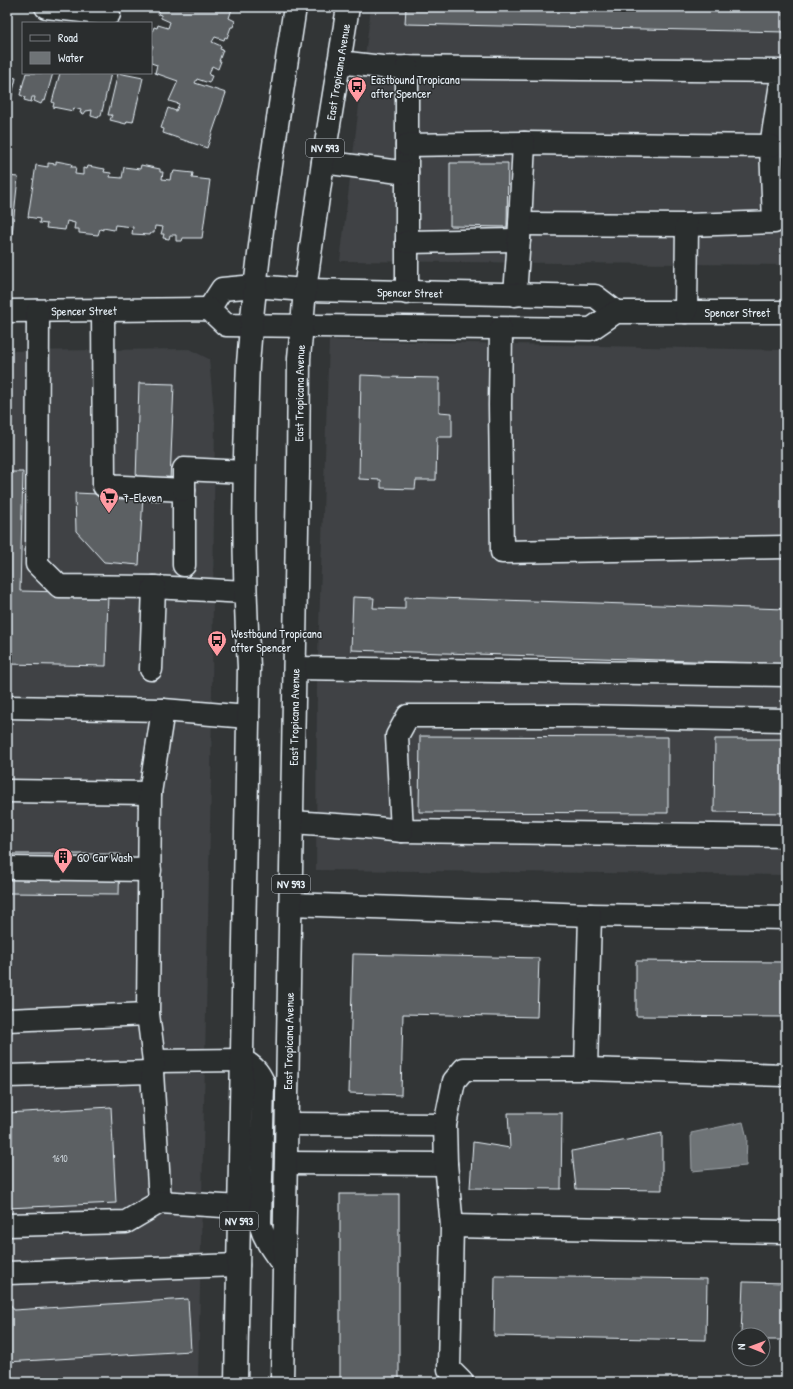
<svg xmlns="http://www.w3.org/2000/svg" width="793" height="1389" font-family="'Patrick Hand',sans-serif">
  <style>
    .built { fill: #3f4244 }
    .water { fill: #6e7376; stroke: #9fa5aa }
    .building { fill: #5c6063; stroke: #e8f1f8 }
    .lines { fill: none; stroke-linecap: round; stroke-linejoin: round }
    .minor-casing { stroke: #e8f1f8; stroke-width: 25 }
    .major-casing { stroke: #e8f1f8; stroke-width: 25 }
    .minor { stroke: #2a2d2e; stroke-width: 22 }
    .major { stroke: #2a2d2e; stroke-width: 22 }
    .labels { text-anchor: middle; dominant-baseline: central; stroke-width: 3; stroke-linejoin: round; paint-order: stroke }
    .number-label { font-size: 10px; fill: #c5cdd3 }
    .shield { fill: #2a2d2e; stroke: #afb6bb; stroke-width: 1 }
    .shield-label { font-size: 11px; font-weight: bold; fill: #e8f1f8 }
    .street-label { font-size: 12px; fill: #e8f1f8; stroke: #2a2d2e }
    .poi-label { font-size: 12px; fill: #e8f1f8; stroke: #2a2d2e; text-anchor: start }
  </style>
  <rect width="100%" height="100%" fill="#323536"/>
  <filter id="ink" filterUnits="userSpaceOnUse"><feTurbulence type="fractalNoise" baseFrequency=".025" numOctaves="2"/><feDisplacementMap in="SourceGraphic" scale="8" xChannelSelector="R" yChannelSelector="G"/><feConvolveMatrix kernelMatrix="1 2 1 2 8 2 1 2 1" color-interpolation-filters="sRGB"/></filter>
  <g filter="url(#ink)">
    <!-- built -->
    <g class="built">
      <polygon points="371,7 786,7 786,265 340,261"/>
      <polygon points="329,340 786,350 786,875 316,870 317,683"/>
      <polygon points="189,349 209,359 215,422 211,783 198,1382 7,1382 7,351"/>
    </g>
    <!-- water -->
    <polygon class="water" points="743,1122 747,1138 746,1166 692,1171 691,1133"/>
    <!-- building -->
    <g class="building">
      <polygon points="161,7 236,7 235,10 232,9 229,18 235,21 233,27 231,27 227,38 225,37 224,40 215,37 212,42 221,46 220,49 223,50 219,61 221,61 218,69 212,66 209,75 212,76 209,83 197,79 195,83 226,93 207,148 163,133 164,129 161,128 168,108 176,111 179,104 169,101 178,81 155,73 157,65 151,63 151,51 153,46 151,45 151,35 154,27 157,28 158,25 168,28 170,22 161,18 161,15 158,14"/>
      <polygon points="406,7 786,7 786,32 405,24"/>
      <polygon points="26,73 53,73 45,101 43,100 41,104 34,101 35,97 32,97 31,102 24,100 25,97 20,95"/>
      <polygon points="60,73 111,73 101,116 99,116 98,118 91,116 92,110 86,111 84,114 80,113 81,110 74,108 73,111 53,107 54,103 52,102"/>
      <polygon points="118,73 143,78 133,122 127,121 126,124 110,120 112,115 108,115"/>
      <polygon points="7,76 16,78 10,104 7,103"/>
      <polygon points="56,161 72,164 71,167 76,167 75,174 83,175 83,168 87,169 88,166 105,169 104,172 111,173 110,177 122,178 124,167 140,169 141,165 160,169 160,172 163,172 162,179 170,180 171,174 173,174 174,171 193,173 192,178 210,180 202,238 183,238 182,241 176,241 176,235 170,235 169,239 163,238 164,234 161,234 163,227 155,226 154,233 151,233 150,235 132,234 133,227 115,225 114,230 103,228 103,230 100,229 98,235 79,233 79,229 74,229 75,223 67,221 65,230 46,228 47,224 39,223 40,219 28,217 36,165 48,167 48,163 56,164"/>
      <polygon points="450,163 508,163 507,227 450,226"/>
      <polygon points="7,176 18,177 12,235 7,235"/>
      <polygon points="361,375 383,376 383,377 439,378 439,412 452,413 452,437 437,437 436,480 416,480 415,489 381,488 381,480 359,479"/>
      <polygon points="139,383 174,384 170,481 136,480"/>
      <polygon points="7,472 23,472 20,591 108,593 106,666 7,664"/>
      <polygon points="75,493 143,496 139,565 104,562 76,531"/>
      <polygon points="353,597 374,598 373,608 405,609 405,597 786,609 786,664 351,650"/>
      <polygon points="420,736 668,737 668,813 419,812"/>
      <polygon points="715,739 786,739 786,813 714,812"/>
      <polygon points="7,854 120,854 119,894 7,893"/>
      <polygon points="353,954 539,958 537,1017 403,1014 401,1095 349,1093"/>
      <polygon points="636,961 786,962 786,1017 636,1016"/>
      <polygon points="111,1107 116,1203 7,1208 7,1113"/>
      <polygon points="508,1113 562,1113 561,1189 470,1188 473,1142 510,1148"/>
      <polygon points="662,1133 662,1190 576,1189 572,1151"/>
      <rect x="340" y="1194" width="59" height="188"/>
      <polygon points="495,1276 707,1279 706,1340 494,1336"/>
      <polygon points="743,1282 786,1283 786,1340 763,1340 763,1335 741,1335"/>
      <polygon points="7,1299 14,1310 188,1299 191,1351 7,1362"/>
    </g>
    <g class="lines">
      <defs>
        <g id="minor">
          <polyline points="46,7 109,14"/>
          <polyline points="339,62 382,67 783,71 771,146 774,222 687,225 520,224"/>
          <polyline points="407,67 407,293"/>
          <polyline points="407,145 524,143 771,146"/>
          <polyline points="323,162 407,173"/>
          <polyline points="407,242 519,240"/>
          <polyline points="515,295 520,224 524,143"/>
          <path id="s1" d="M209 309 222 289 255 286 305 290 359 291 595 296 616 312"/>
          <polyline points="103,310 104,486 184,490 184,565"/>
          <path id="s2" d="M7 311 209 309 226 325 591 329 616 312H786"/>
          <polyline points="38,311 37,564 59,586 154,587 245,592"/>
          <polyline points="686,312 687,225"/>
          <polyline points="501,329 500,405 502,552 786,547"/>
          <polyline points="184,490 184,469 244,472"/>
          <polyline points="295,668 786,675"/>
          <polyline points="151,669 154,587"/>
          <polyline points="7,707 163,710 248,717"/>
          <polyline points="7,791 150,793"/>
          <polyline points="292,822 366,827 402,831 786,836"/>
          <polyline points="402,831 397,736 408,716 576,716 786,720"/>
          <polyline points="7,868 150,870"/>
          <polyline points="291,904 590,915 786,918"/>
          <polyline points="7,1020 148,1014"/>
          <polyline points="154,1061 242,1060"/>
          <polyline points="586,1069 590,915"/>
          <polyline points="7,1076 152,1072"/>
          <polyline points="287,1124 445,1125"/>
          <polyline points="286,1163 446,1164"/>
          <polyline points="160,1202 152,1072 154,1061 148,1014 150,793 163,710"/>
          <polyline points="7,1225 126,1222 160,1202 239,1207"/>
          <polyline points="452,1226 446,1164 445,1125 454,1081 464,1069 586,1069 786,1075"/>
          <polyline points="7,1273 238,1265"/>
          <polyline points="462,1382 449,1369 452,1226 786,1232"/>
        </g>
        <g id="major">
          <path d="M242 1060C253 1066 258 1071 263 1082L260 1224C265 1241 274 1252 284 1266"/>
          <path d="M236 1382 249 667C244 585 243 503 246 420 247 402 247 383 248 364 257 244 277 126 295 7"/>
          <path id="s3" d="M282 1382 298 472 299 358 305 290 323 162 348 7"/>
        </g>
      </defs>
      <!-- minor casing -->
      <use href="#minor" class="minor-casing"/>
      <!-- major casing -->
      <use href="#major" class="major-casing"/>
      <!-- minor -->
      <use href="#minor" class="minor"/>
      <!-- major -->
      <use href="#major" class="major"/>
    </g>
  </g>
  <!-- icons -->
  <defs>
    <symbol id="bus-pin" viewBox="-11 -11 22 30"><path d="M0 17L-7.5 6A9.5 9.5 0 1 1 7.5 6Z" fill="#ff9aa2" stroke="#2a2d2e"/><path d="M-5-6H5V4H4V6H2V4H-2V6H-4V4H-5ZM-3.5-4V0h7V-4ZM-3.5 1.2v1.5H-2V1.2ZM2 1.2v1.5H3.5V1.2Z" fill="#111"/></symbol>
    <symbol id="supermarket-pin" viewBox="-11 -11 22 30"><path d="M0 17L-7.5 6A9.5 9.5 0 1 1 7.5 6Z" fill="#ff9aa2" stroke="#2a2d2e"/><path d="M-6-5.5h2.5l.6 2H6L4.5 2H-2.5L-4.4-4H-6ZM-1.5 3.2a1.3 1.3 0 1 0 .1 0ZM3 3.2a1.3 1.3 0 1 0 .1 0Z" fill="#111"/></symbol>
    <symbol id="building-pin" viewBox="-11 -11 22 30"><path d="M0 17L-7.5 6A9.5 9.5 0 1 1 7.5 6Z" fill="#ff9aa2" stroke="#2a2d2e"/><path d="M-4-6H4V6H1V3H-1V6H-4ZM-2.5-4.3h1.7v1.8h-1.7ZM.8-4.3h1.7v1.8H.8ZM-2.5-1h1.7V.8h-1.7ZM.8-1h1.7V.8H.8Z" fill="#111"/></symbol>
  </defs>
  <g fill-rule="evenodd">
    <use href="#bus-pin" x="346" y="75" width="22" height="30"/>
    <use href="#supermarket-pin" x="98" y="486" width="22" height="30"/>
    <use href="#bus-pin" x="206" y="629" width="22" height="30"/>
    <use href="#building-pin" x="52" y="846" width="22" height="30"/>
  </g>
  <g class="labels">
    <!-- number labels -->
    <g class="number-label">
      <text x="60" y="1158">1610</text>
    </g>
    <!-- shield labels -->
    <g class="shield">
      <rect x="306" y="139" width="38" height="18" rx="3"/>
      <rect x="272" y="875" width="38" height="18" rx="3"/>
      <rect x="220" y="1212" width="38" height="18" rx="3"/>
    </g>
    <g class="shield-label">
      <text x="325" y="148">NV 593</text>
      <text x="291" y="884">NV 593</text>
      <text x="239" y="1221">NV 593</text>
    </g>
    <!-- street labels -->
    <g class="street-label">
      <text stroke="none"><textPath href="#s3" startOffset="1313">East Tropicana Avenue</textPath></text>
      <text stroke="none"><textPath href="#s1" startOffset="212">Spencer Street</textPath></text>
      <text stroke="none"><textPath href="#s2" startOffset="77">Spencer Street</textPath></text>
      <text stroke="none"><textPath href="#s2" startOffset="742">Spencer Street</textPath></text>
      <text stroke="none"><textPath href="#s3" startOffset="989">East Tropicana Avenue</textPath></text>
      <text stroke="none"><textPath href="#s3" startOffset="665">East Tropicana Avenue</textPath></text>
      <text stroke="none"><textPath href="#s3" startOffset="341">East Tropicana Avenue</textPath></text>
    </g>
    <!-- poi labels -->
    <g class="poi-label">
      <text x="371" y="79">Eastbound Tropicana<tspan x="371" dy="14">after Spencer</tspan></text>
      <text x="123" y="497">7-Eleven</text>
      <text x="231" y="633">Westbound Tropicana<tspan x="231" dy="14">after Spencer</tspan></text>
      <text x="77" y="857">GO Car Wash</text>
    </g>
  </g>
  <!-- margin -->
  <rect width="793" height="1389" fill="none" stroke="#2a2d2e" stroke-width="24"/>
  <rect x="12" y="12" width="769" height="1365" fill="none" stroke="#e8f1f8" stroke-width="1.5" filter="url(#ink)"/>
  <!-- legend -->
  <rect x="22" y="22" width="130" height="52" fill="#2a2d2e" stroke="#767b7f"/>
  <rect x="30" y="35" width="20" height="6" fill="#2a2d2e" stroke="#767b7f"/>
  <text x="58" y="42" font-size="12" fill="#e8f1f8">Road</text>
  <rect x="30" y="52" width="20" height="12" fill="#6e7376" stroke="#767b7f"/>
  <text x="58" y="62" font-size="12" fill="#e8f1f8">Water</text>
  <!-- north arrow -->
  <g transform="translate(751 1347) rotate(271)"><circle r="19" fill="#2a2d2e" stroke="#767b7f"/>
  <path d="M0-3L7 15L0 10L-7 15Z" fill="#ff9aa2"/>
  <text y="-6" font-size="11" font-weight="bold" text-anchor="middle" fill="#e8f1f8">N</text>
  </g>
</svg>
